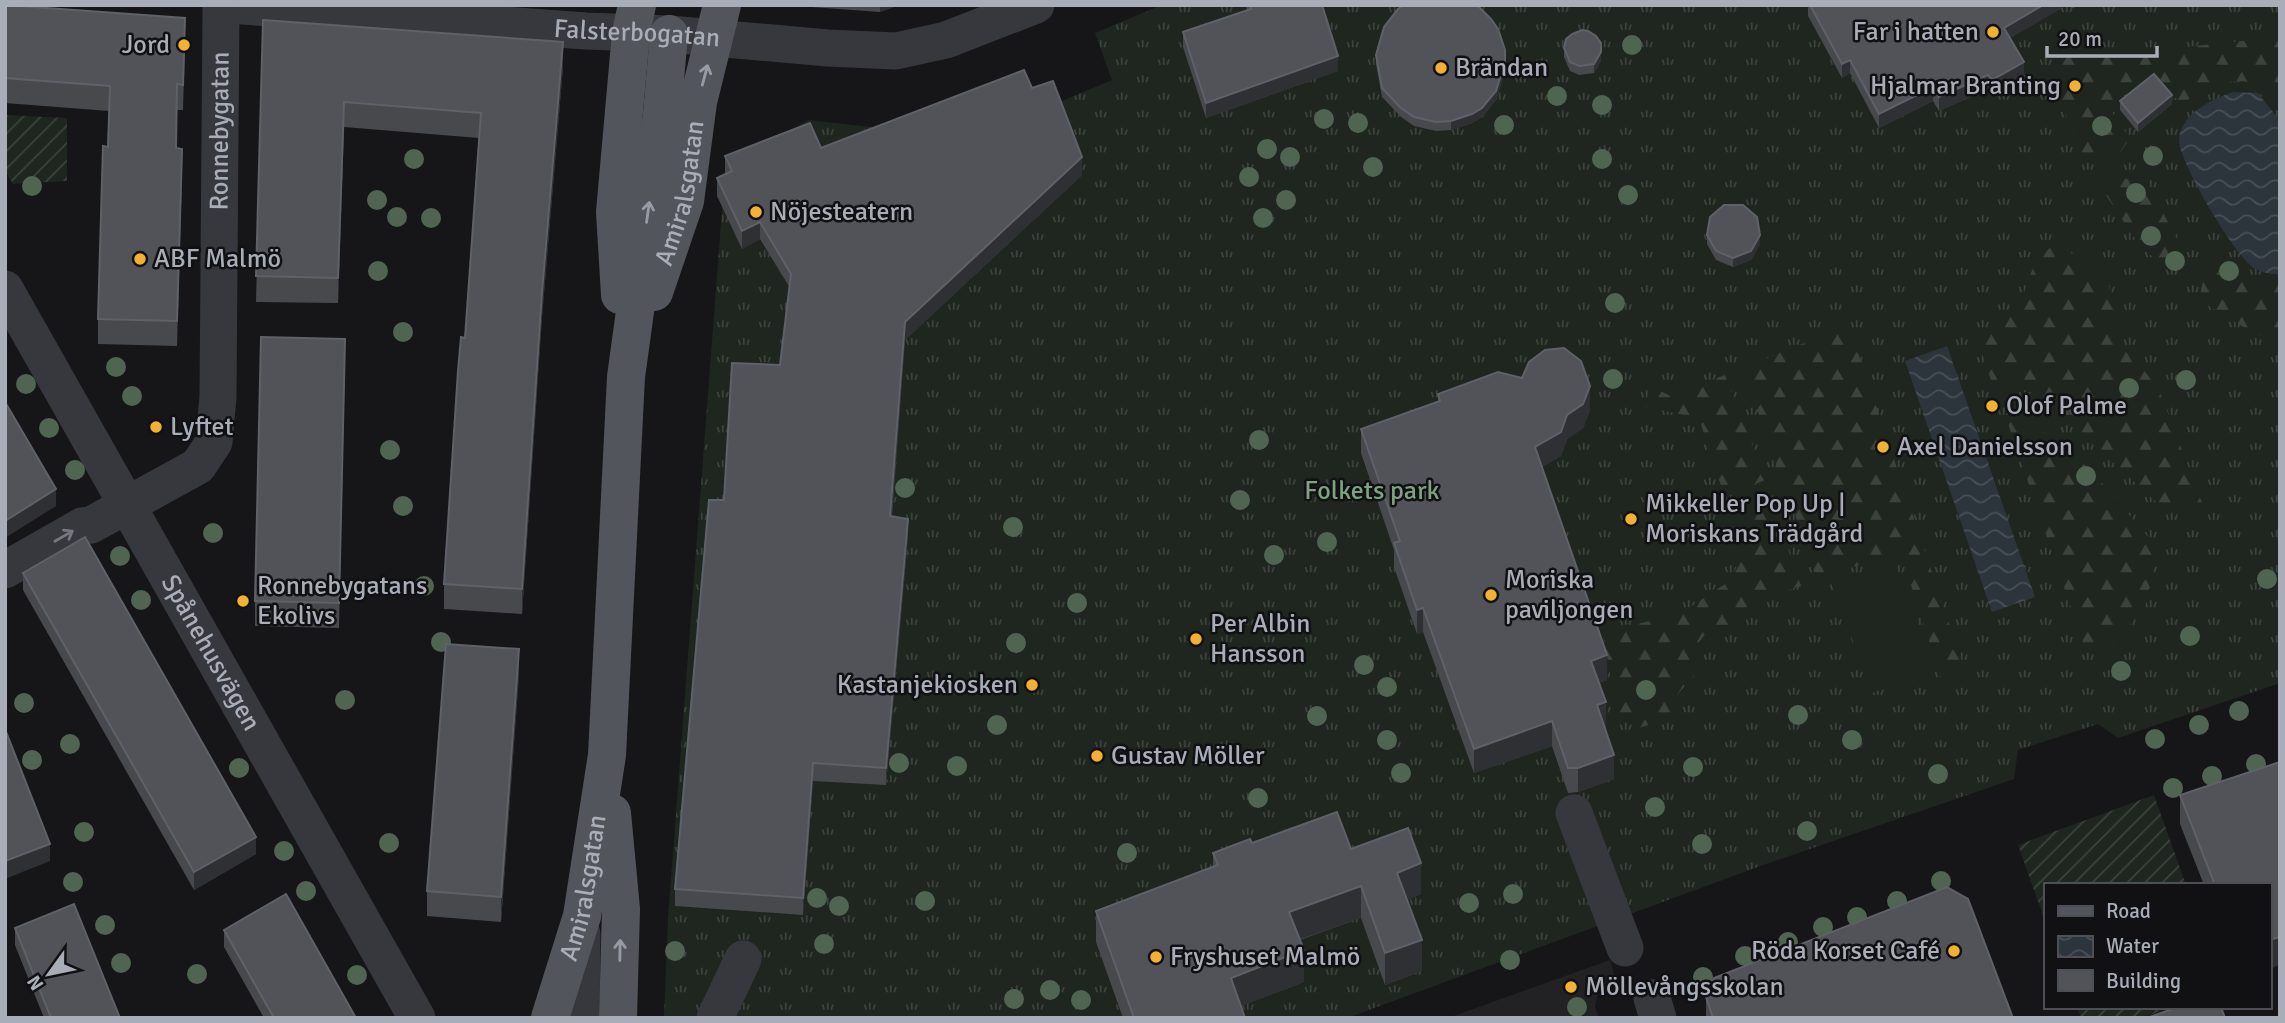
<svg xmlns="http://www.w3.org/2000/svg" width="2285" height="1023" font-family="Signika,sans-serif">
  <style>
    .built { fill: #222225 }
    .grass { fill: url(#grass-tufts) }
    .forest { fill: url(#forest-firs) }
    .garden { fill: url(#garden-furrows) }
    .pitch { fill: #1e261f }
    .water { fill: url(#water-waves) }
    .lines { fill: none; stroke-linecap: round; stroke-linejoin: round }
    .minor { stroke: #37383d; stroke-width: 37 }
    .major { stroke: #53555c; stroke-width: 38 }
    .tree { fill: #506452 }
    .wall { fill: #47494d }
    .shaded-wall { fill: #2f3033 }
    .building { fill: #525359; stroke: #5f6168; stroke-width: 2 }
    .oneway { stroke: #979ba6 }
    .oneway2 { stroke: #757881 }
    .poi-dot { fill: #f2b134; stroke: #111113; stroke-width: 2.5 }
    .labels { text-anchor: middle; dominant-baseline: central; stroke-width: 5; stroke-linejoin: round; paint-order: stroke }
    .poi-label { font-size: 26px; fill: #a8adb8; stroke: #111113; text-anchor: start }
    .street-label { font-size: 26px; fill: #a8adb8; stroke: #111113 }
    .park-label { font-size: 26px; fill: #7fa381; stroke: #111113 }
  </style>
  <defs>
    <pattern id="grass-tufts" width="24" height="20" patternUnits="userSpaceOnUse" patternTransform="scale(1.75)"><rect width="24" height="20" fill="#1e261f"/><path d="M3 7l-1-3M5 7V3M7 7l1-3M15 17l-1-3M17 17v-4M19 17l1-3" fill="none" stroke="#3c433d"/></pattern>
    <pattern id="forest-firs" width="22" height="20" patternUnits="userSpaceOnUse" patternTransform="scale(1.75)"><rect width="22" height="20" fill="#1e261f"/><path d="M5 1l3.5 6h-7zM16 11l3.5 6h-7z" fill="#3c433d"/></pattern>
    <pattern id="garden-furrows" width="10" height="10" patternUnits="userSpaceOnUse" patternTransform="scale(1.75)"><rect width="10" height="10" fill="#1e261f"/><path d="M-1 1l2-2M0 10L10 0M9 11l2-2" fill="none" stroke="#3c433d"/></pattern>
    <pattern id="water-waves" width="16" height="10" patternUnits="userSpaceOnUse" patternTransform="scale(1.75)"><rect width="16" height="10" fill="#2c353c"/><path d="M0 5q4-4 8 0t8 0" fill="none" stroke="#485056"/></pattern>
  </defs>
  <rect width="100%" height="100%" fill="#161618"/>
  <!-- built -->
  <polygon class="built" points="1610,960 1616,980 1598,993 1595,1007 1599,1018 1448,1018"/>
  <!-- grass -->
  <polygon class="grass" points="1162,5 2280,5 2280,683 2118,738 2098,724 2018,750 2014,779 1766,864 1347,1018 664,1018 668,918 724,184 756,153 808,120 889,129 1055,104 1112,80 1095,33"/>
  <!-- forest -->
  <g class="forest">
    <path d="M2280 33V102C2276 98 2273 92 2268 89 2253 78 2225 80 2208 87 2196 91 2192 102 2179 102L2159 78 2144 80 2108 107 2130 138 2115 160 2084 158 2058 96 2061 54 2167 49 2269 38Z"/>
    <polygon points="2091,173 2147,182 2181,247 2183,257 2176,267 2168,270 2140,246"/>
    <polygon points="2056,242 2107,279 2123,342 2160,392 2204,508 2165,510 2024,381 1991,380 1979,344 2024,293 2035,262"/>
    <path d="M2219 254H2226C2240 270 2256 288 2280 284V331L2258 336 2199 300C2203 284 2204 263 2219 254Z"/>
    <polygon points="1849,325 1965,671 1942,681 1900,551 1818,579 1742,368"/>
    <polygon points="1725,375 1766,480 1724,495 1699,418 1646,407 1649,386 1671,396"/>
    <polygon points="2005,415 2026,417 2091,470 2148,537 2154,568 2145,607 2116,641 2086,651"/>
    <polygon points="1771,501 1801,586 1764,597 1725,637 1708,631 1699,642 1702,666 1678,694 1678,707 1660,722 1638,728 1617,715 1603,632 1680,614 1728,582 1743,556 1730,513"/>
  </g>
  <!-- garden -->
  <g class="garden">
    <polygon points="5,115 67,118 67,181 13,184 5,171"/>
    <polygon points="2154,795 2186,885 2045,885 2045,921 2018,845"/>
    <polygon points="2077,1007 2172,1007 2142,1018 2081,1018"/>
  </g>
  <!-- pitch -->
  <polygon class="pitch" points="1894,560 1934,670 1872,693 1832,584"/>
  <!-- water -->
  <g class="water">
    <path d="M2233 92 2258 93 2280 121V274C2273 275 2261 272 2254 268 2236 258 2177 159 2179 139 2182 113 2212 99 2233 92Z"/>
    <polygon points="1947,346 2035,597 1992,612 1905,361"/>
  </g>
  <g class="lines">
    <!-- minor -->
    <g class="minor">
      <path id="s1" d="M228 5 586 31 669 34 828 48 896 51 946 40 1036 5"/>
      <path id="s2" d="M5 289 417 1018"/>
      <path id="s3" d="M5 570 82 526 91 525 198 466 214 442 218 397 221 5"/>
      <polyline points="1574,813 1625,948"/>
      <polyline points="1652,998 1658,1018"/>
      <polyline points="581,1018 582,934"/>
      <polyline points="715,1018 743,959"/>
    </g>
    <!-- major -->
    <g class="major">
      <path id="s4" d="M654 292 685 201 698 102 722 5"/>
      <polyline points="620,295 615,212 631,33 637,5"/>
      <polyline points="612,813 621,909 618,1018"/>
      <path id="s5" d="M550 1018 582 916 607 755 626 377 662 114 669 34"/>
    </g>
  </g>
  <!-- trees -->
  <g class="tree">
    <circle cx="1632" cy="45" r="10"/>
    <circle cx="1557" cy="96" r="10"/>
    <circle cx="1602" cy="105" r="10"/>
    <circle cx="1324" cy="119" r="10"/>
    <circle cx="1358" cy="123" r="10"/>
    <circle cx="1504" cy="125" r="10"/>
    <circle cx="2102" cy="126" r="10"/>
    <circle cx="1267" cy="149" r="10"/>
    <circle cx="2153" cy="156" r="10"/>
    <circle cx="1290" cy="157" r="10"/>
    <circle cx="414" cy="159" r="10"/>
    <circle cx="1602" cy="159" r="10"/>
    <circle cx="1373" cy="167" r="10"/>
    <circle cx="1249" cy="177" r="10"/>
    <circle cx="32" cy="186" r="10"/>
    <circle cx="2136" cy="193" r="10"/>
    <circle cx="1628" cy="195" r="10"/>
    <circle cx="377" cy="200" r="10"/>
    <circle cx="1286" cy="200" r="10"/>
    <circle cx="397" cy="217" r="10"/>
    <circle cx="431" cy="218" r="10"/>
    <circle cx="1263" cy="218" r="10"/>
    <circle cx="2151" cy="236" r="10"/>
    <circle cx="2175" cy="261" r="10"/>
    <circle cx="378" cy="271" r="10"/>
    <circle cx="2229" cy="271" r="10"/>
    <circle cx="1615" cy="303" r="10"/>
    <circle cx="403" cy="332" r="10"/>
    <circle cx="116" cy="367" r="10"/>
    <circle cx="1613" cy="379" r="10"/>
    <circle cx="2186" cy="380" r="10"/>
    <circle cx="26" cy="384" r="10"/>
    <circle cx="2129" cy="388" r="10"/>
    <circle cx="132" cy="396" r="10"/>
    <circle cx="49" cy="428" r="10"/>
    <circle cx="1259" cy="440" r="10"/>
    <circle cx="390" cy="450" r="10"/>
    <circle cx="75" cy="470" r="10"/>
    <circle cx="2086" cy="476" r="10"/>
    <circle cx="905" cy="488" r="10"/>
    <circle cx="1240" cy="500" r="10"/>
    <circle cx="403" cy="506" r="10"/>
    <circle cx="1013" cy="527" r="10"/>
    <circle cx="213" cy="533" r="10"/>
    <circle cx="1327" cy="542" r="10"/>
    <circle cx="1274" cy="555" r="10"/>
    <circle cx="120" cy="556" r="10"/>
    <circle cx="2267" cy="579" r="10"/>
    <circle cx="424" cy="586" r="10"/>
    <circle cx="141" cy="600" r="10"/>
    <circle cx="1077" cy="603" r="10"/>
    <circle cx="2190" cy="636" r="10"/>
    <circle cx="441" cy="642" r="10"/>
    <circle cx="1016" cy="643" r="10"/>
    <circle cx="1364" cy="665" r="10"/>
    <circle cx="2121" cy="671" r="10"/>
    <circle cx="1387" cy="687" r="10"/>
    <circle cx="1646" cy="690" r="10"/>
    <circle cx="345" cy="700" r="10"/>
    <circle cx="24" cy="703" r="10"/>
    <circle cx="2239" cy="711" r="10"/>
    <circle cx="1798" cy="715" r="10"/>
    <circle cx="1317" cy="716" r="10"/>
    <circle cx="997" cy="725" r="10"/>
    <circle cx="2199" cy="725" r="10"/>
    <circle cx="2155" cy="739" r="10"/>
    <circle cx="1387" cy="740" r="10"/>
    <circle cx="1852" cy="740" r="10"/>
    <circle cx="70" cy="744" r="10"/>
    <circle cx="32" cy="760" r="10"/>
    <circle cx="899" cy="763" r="10"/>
    <circle cx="2256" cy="764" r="10"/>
    <circle cx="957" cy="766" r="10"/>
    <circle cx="1693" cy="767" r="10"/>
    <circle cx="239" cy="768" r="10"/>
    <circle cx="1401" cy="773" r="10"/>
    <circle cx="1938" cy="774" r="10"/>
    <circle cx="2212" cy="776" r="10"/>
    <circle cx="2173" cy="788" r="10"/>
    <circle cx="1258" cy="798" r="10"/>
    <circle cx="1655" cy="807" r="10"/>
    <circle cx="1807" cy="831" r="10"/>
    <circle cx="84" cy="832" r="10"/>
    <circle cx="389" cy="843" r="10"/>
    <circle cx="1702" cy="844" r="10"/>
    <circle cx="284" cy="851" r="10"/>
    <circle cx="1127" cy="853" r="10"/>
    <circle cx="1941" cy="881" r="10"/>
    <circle cx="73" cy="882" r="10"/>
    <circle cx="306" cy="891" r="10"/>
    <circle cx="1513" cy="894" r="10"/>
    <circle cx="817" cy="898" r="10"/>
    <circle cx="925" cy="901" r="10"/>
    <circle cx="1897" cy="901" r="10"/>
    <circle cx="1469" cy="903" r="10"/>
    <circle cx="839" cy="906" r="10"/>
    <circle cx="1857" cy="917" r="10"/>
    <circle cx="105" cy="925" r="10"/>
    <circle cx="1823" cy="927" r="10"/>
    <circle cx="1788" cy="942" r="10"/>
    <circle cx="824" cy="944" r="10"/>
    <circle cx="675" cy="951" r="10"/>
    <circle cx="1745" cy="956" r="10"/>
    <circle cx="1510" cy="960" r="10"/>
    <circle cx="121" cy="963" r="10"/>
    <circle cx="197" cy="974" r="10"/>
    <circle cx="357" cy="975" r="10"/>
    <circle cx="1703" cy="977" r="10"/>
    <circle cx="1050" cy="990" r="10"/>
    <circle cx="1014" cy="999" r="10"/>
    <circle cx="1081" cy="1000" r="10"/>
    <circle cx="1577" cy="1007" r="10"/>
  </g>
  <!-- wall -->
  <g class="wall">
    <polygon points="5,5 185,43 183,110 177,110 177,148 182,174 177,346 98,344 98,319 109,111 5,103"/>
    <polygon points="784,5 899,5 880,12"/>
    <polygon points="1246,5 1322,5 1338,71 1206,118 1183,47 1183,32 1247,10"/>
    <polygon points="1808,5 2075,5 2074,8 2065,6 2010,38 2024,76 1992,94 1988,89 1939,111 1933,101 1879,128 1850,73 1842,78 1808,16"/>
    <polygon points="263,20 563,67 542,317 522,614 444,609 444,584 465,338 479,138 344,127 338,303 256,302"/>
    <polygon points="1564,48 1601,61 1594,73 1579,75 1570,71 1564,57"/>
    <polygon points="1376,55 1505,71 1496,100 1482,117 1472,123 1451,130 1436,131 1414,126 1401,117 1382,97 1376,64"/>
    <polygon points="1032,88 1082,175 905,340 892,516 908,537 886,785 813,781 803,915 675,906 675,889 724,500 780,365 790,288 760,239 742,249 717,196 717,178 725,174 725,156 821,148"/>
    <polygon points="2120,101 2172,104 2138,132 2120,110"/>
    <polygon points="1707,235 1760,244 1751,260 1733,267 1716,260 1707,244"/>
    <polygon points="345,364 339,628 255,626 255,601"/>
    <polygon points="1438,394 1590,410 1583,428 1567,439 1561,456 1542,467 1607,680 1599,683 1606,727 1605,727 1614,779 1578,792 1568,793 1552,746 1474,773 1423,632 1417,634 1394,567 1394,550 1361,453 1361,429 1438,402"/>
    <polygon points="23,573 256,854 194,890 23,590"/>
    <polygon points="519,675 501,922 427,916 427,891"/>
    <polygon points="2180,795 2269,885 2204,885 2180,824"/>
    <polygon points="1252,843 1351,849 1421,894 1407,900 1422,971 1385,985 1361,918 1300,940 1304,982 1241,1006 1245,1018 1123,1018 1096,942 1096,911 1213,867 1213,853"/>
    <polygon points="15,928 120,1018 44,1018 15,945"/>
    <polygon points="224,930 356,1018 264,1018 224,947"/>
    <polygon points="1706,997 2013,1018 1706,1018"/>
  </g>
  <!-- shaded-wall -->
  <g class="shaded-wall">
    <polygon points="880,5 899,5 880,12"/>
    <polygon points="2043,5 2065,5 2065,6 2004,42 2004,28"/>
    <polygon points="563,42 563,67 542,317 522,614 522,589 542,292"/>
    <polygon points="1601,52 1601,61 1594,73 1594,64"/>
    <polygon points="1338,56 1338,71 1206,118 1206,103"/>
    <polygon points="1850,60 1850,73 1842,78 1842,64"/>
    <polygon points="1505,62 1505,71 1496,100 1482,117 1472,123 1451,130 1451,121"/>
    <polygon points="2024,62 2024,76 1992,94 1992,80"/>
    <polygon points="1988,75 1988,89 1939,111 1939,97"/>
    <polygon points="1933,87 1933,101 1879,128 1879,114"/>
    <polygon points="2172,95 2172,104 2138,132 2138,123"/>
    <polygon points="344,102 344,127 338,303 338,278"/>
    <polygon points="182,149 182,174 177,346 177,321"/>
    <polygon points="1082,157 1082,175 905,340 890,534 890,516 905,322"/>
    <polygon points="760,222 760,239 742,249 742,231"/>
    <polygon points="1760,235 1760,244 1751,260 1733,267 1733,258"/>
    <polygon points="1590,386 1590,410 1583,428 1567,439 1561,456 1535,471 1535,447 1567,415"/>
    <polygon points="56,489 56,506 5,538 5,521"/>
    <polygon points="908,519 908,537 886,785 886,768"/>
    <polygon points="1423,608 1423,632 1417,634 1417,610"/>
    <polygon points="519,649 519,675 501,922 501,897"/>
    <polygon points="1607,655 1607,680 1591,686 1591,661"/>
    <polygon points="1606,702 1606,727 1597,730 1597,705"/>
    <polygon points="1552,721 1552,746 1474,773 1474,749"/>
    <polygon points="1614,755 1614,779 1578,792 1578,768"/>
    <polygon points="813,763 813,781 803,915 803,898"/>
    <polygon points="256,837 256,854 194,890 194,872"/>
    <polygon points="50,844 50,861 5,879 5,861"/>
    <polygon points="1421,863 1421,894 1397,904 1397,873"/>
    <polygon points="1361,886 1361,918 1289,943 1289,912"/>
    <polygon points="2280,937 2280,965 2269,969 2269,940"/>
    <polygon points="1422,940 1422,971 1385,985 1385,953"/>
    <polygon points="1304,950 1304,982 1231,1010 1231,978"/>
  </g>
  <!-- building -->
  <g class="building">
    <polygon points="5,5 185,18 183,85 177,84 176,148 182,149 177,321 98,319 103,146 108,147 110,86 5,78"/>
    <polygon points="1250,5 1322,5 1338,56 1206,103 1183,32 1251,9"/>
    <polygon points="1404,5 1477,5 1491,19 1498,29 1505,50 1505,62 1496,91 1482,108 1472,114 1451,121 1436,122 1414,117 1401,108 1382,88 1376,55 1384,27 1398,9"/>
    <polygon points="1810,5 2043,5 2004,28 2024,62 1992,80 1988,75 1939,97 1933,87 1879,114 1850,60 1842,64"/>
    <polygon points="263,20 563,42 542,292 522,589 444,584 458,371 461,337 465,338 481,113 344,102 338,278 256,276"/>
    <polygon points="1582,30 1588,31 1596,36 1601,43 1601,52 1594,64 1579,66 1570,62 1564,48 1566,39 1572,34"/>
    <polygon points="1024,70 1032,88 1053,81 1082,157 905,322 890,516 908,519 886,768 813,763 803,898 675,889 709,500 724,500 732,363 780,365 791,274 760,222 742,231 717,178 732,171 725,156 810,123 821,148"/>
    <polygon points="2154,74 2172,95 2138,123 2120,101"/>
    <polygon points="1724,205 1743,205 1757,217 1760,235 1751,251 1733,258 1716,251 1707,235 1710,217"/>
    <polygon points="261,337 345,339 339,603 255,601"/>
    <polygon points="1564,348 1581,361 1590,386 1583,404 1567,415 1561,432 1535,447 1607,655 1591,661 1606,702 1597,705 1614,755 1578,768 1568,768 1552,721 1474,749 1423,608 1417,610 1394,543 1400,541 1361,429 1440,401 1438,394 1498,372 1522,378 1529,362 1545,350"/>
    <polygon points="5,402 56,489 5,521"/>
    <polygon points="85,537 256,837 194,872 23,573"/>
    <polygon points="446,644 519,649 501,897 427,891"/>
    <polygon points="5,729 50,844 5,861"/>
    <polygon points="2280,762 2280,937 2269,940 2269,885 2215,885 2180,795"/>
    <polygon points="1337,812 1351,849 1408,828 1421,863 1397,873 1422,940 1385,953 1361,886 1289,912 1304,950 1231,978 1245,1018 1134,1018 1096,911 1218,865 1213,853 1250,839 1252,843"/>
    <polygon points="1947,887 1968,899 2013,1018 1713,1018 1706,997 1714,978"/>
    <polygon points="286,894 356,1018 274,1018 224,930"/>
    <polygon points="74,904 120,1018 51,1018 15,928"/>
    <polygon points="2178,1007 2221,1007 2225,1018 2147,1018"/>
  </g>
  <!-- one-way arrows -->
  <defs><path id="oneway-shaft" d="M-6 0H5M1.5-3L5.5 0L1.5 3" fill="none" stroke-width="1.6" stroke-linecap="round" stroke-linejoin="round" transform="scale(1.75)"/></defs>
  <g class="oneway">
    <use href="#oneway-shaft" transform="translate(705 75) rotate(-75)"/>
    <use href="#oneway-shaft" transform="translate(648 212) rotate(-82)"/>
    <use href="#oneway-shaft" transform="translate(620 950) rotate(-89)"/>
  </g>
  <use class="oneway2" href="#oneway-shaft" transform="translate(64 536) rotate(-30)"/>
  <!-- markers -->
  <g class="poi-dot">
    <circle cx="1993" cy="32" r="7"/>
    <circle cx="184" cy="45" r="7"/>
    <circle cx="1441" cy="68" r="7"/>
    <circle cx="2075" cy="86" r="7"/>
    <circle cx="756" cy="212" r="7"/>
    <circle cx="140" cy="259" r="7"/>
    <circle cx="1992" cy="406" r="7"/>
    <circle cx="156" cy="427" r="7"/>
    <circle cx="1883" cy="447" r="7"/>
    <circle cx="1631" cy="519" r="7"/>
    <circle cx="1491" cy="595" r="7"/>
    <circle cx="243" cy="601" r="7"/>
    <circle cx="1196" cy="639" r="7"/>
    <circle cx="1032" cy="685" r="7"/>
    <circle cx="1097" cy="756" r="7"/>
    <circle cx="1954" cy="951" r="7"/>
    <circle cx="1156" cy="957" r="7"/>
    <circle cx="1571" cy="987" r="7"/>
  </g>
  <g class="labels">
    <!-- poi labels -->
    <g class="poi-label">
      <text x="1979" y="32" text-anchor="end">Far i hatten</text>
      <text x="170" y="45" text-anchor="end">Jord</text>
      <text x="1455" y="68">Brändan</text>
      <text x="2061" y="86" text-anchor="end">Hjalmar Branting</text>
      <text x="770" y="212">Nöjesteatern</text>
      <text x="154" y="259">ABF Malmö</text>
      <text x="2006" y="406">Olof Palme</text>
      <text x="170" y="427">Lyftet</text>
      <text x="1897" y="447">Axel Danielsson</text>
      <text x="1645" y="504">Mikkeller Pop Up |<tspan x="1645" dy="30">Moriskans Trädgård</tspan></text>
      <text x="1505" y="580">Moriska<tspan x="1505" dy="30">paviljongen</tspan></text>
      <text x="257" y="586">Ronnebygatans<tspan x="257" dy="30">Ekolivs</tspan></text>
      <text x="1210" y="624">Per Albin<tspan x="1210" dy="30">Hansson</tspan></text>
      <text x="1018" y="685" text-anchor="end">Kastanjekiosken</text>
      <text x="1111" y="756">Gustav Möller</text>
      <text x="1940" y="951" text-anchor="end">Röda Korset Café</text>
      <text x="1170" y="957">Fryshuset Malmö</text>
      <text x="1585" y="987">Möllevångsskolan</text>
    </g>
    <!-- street labels -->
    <g class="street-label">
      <text stroke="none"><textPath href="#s1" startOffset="410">Falsterbogatan</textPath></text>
      <text stroke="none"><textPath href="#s3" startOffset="560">Ronnebygatan</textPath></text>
      <text stroke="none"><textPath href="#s4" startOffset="103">Amiralsgatan</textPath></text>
      <text stroke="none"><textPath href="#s2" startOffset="418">Spånehusvägen</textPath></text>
      <text stroke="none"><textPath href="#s5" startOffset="135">Amiralsgatan</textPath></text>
    </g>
    <!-- park labels -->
    <g class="park-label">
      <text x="1372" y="491">Folkets park</text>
    </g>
  </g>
  <!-- border -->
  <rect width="2285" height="1023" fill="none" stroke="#a8adb8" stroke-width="14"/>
  <!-- legend -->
  <rect x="2044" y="883" width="228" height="126" fill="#111113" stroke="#4d4f55" stroke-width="2"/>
  <rect x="2058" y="906" width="35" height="10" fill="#53555c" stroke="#4d4f55" stroke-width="2"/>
  <text x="2106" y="918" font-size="21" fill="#a8adb8">Road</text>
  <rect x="2058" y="936" width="35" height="21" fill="url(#water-waves)" stroke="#4d4f55" stroke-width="2"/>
  <text x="2106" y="953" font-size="21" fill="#a8adb8">Water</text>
  <rect x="2058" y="970" width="35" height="21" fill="#525359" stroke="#4d4f55" stroke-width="2"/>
  <text x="2106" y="988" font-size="21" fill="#a8adb8">Building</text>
  <!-- north arrow -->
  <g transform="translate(49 974) rotate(237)" stroke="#111113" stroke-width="5" paint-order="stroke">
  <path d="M0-5L12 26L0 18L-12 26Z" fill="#a8adb8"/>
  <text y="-10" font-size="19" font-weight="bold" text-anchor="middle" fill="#a8adb8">N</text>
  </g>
  <!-- scale -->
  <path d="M2047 46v10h110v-10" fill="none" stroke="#a8adb8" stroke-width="3.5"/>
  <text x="2058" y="46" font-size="21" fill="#a8adb8" stroke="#111113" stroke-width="5" paint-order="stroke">20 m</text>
</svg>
